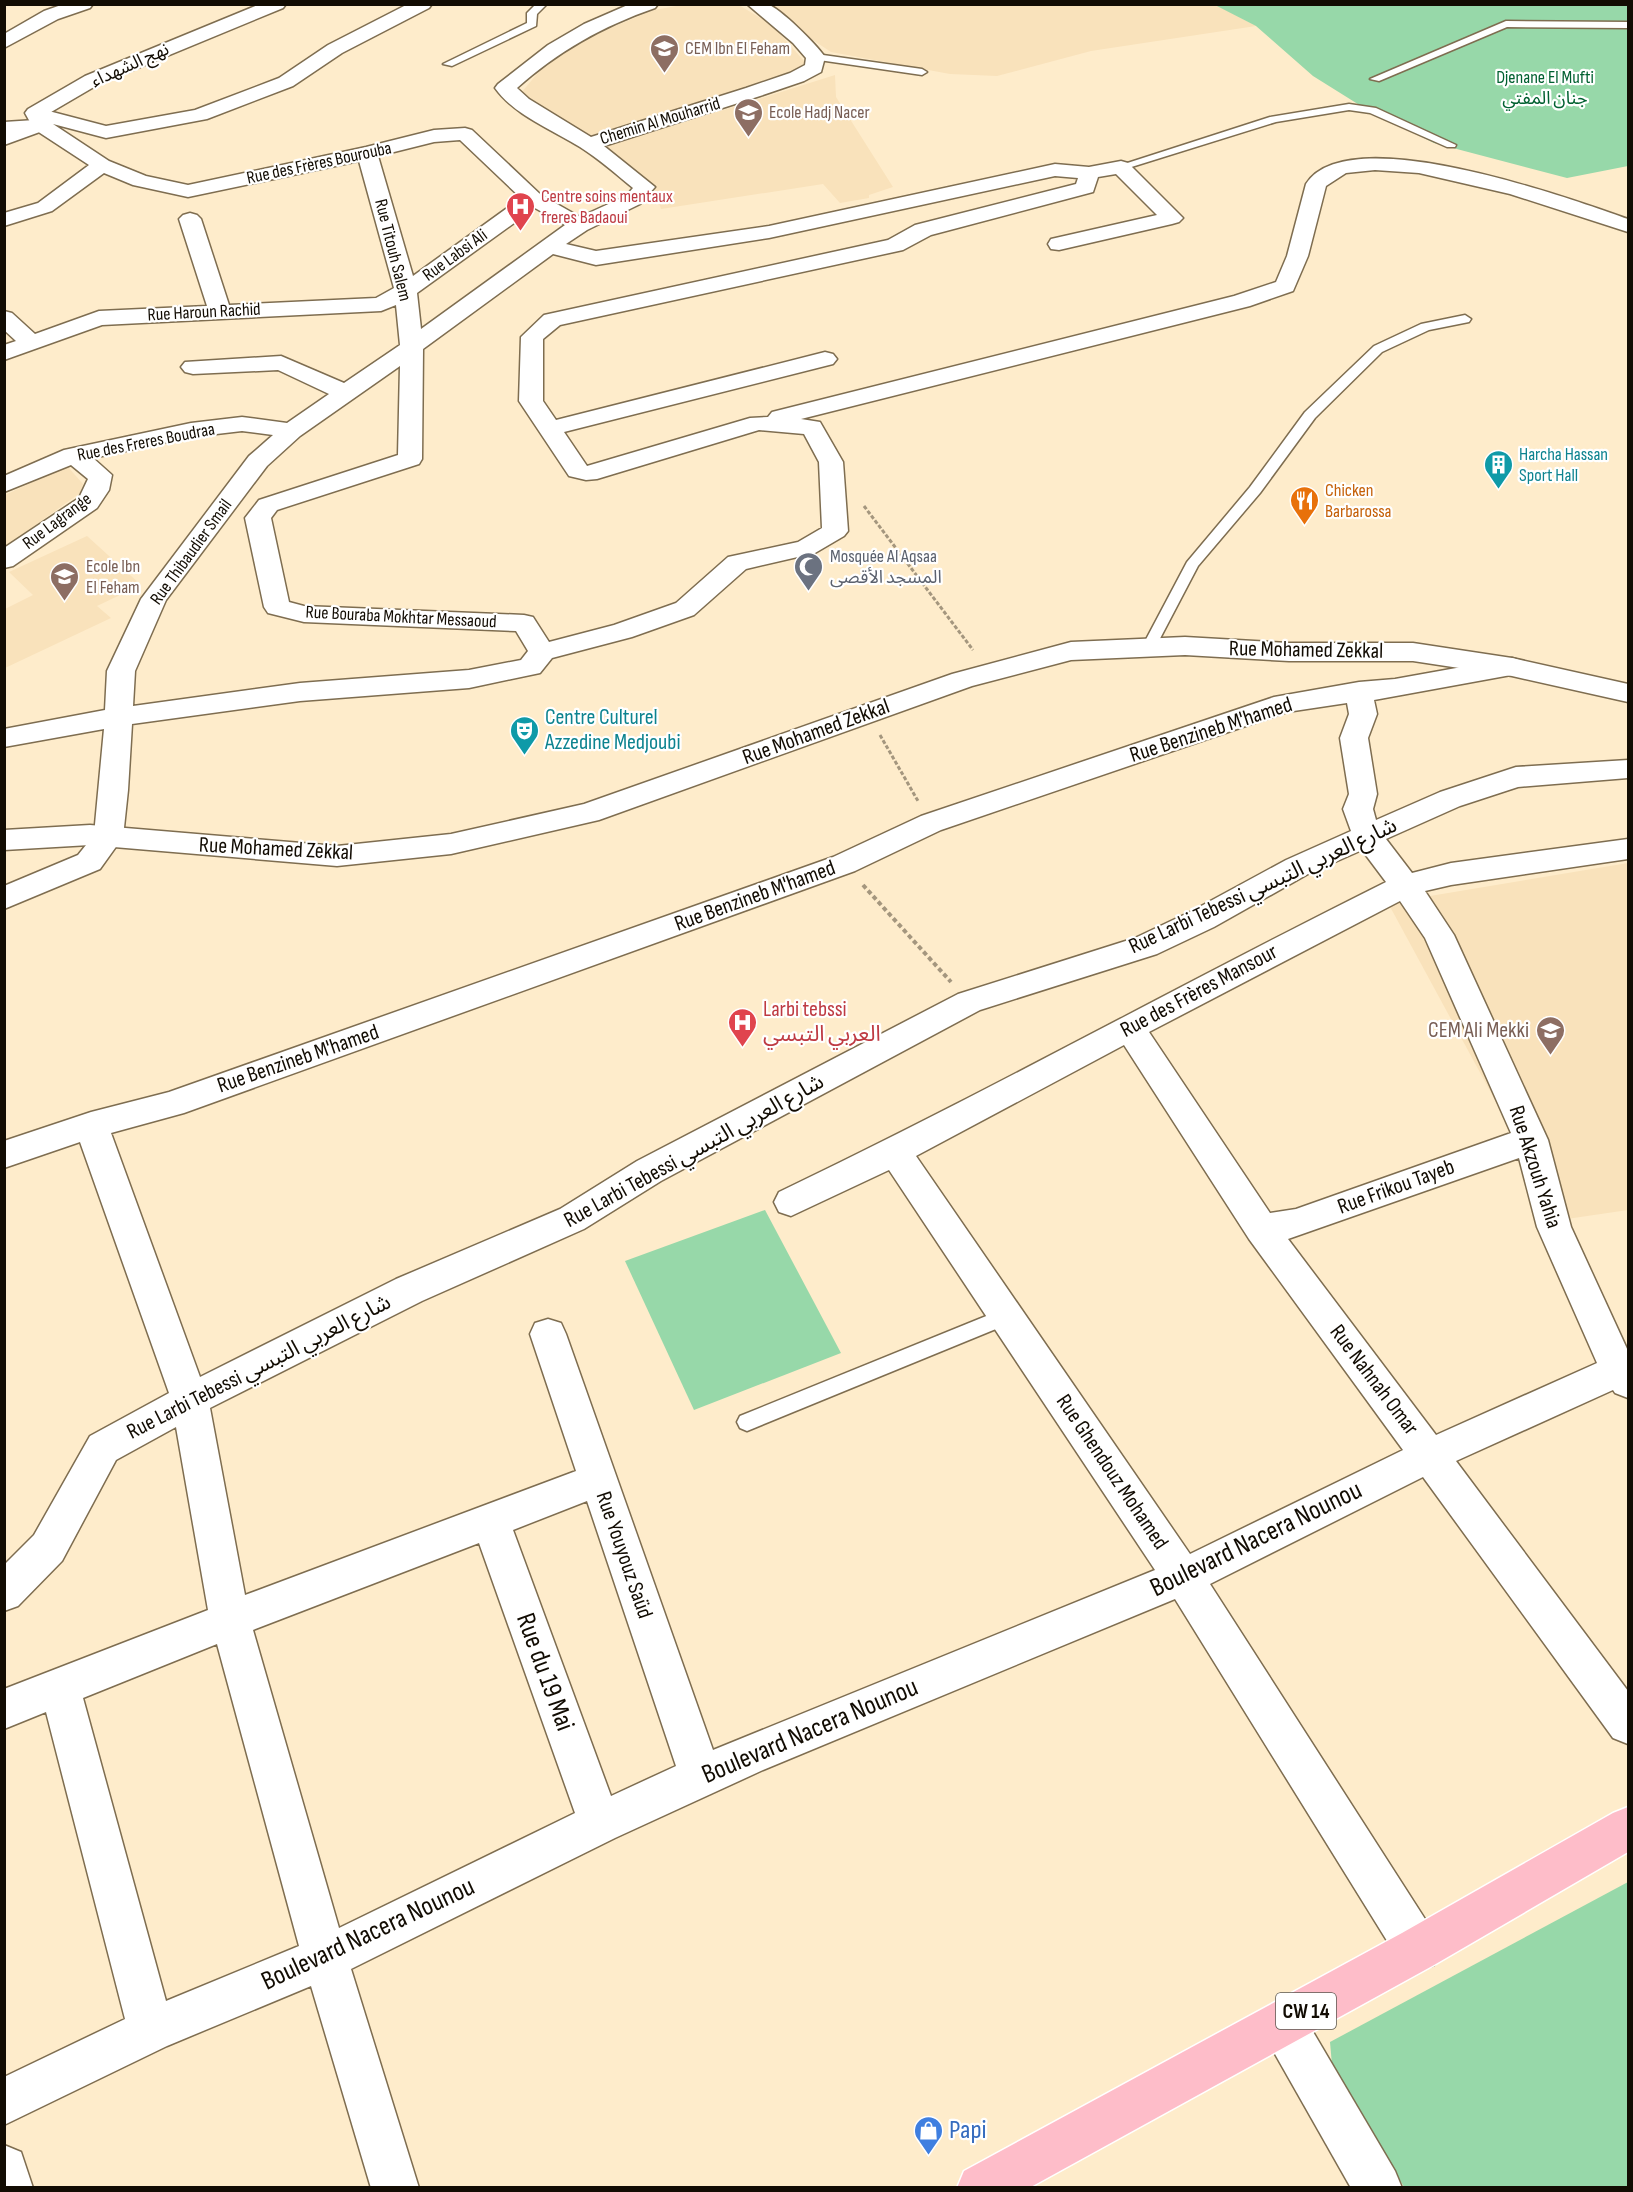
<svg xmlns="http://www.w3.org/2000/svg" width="1633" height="2192" font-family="'Sofia Sans Condensed','Noto Sans Arabic',sans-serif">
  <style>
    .built { fill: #f9e2bb }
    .green { fill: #97d8a9 }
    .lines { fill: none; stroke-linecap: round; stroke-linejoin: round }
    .lane-casing { stroke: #7e6d50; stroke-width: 3 }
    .street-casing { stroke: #7e6d50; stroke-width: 3 }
    .secondary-casing { stroke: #7e6d50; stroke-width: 3 }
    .primary-casing { stroke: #fff; stroke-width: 3 }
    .path-far1 { stroke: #a4967e; stroke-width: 3; stroke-dasharray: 4 2; stroke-linecap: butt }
    .path { stroke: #a4967e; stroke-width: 4; stroke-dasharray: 4.5 3; stroke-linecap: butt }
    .lane { fill: #fff; fill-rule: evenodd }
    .street { fill: #fff; fill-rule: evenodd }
    .secondary { fill: #fff; fill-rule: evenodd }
    .primary { fill: #febdc9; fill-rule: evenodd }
    .labels { text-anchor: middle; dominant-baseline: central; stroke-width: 4.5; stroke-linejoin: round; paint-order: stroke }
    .far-education-label { font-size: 18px; fill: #785e54; stroke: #fff; text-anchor: start }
    .far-street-label { font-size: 18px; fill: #120c03; stroke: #fff }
    .far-park-label { font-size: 18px; fill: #006030; stroke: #fff }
    .far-health-label { font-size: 18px; fill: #be3a42; stroke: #fff; text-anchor: start }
    .far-culture-label { font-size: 18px; fill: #0d838f; stroke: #fff; text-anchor: start }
    .far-food-label { font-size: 18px; fill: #c56008; stroke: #fff; text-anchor: start }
    .far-worship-label { font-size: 18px; fill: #5b616d; stroke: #fff; text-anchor: start }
    .shield { fill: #fff; stroke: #59554f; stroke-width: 1.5 }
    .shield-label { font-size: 21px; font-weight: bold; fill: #120c03 }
    .street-label { font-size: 22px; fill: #120c03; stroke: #fff }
    .culture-label { font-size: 22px; fill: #0d838f; stroke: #fff; text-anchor: start }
    .health-label { font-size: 22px; fill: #be3a42; stroke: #fff; text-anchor: start }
    .education-label { font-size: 22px; fill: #785e54; stroke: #fff; text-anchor: end }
    .near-street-label { font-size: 27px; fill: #120c03; stroke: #fff }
    .near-shop-label { font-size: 27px; fill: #366cbe; stroke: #fff; text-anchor: start }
  </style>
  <rect width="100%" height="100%" fill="#feeccb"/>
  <!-- built -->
  <g class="built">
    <polygon points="1215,4 1256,26 1091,51 997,76 950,74 831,52 781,19 764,5"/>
    <polygon points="682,5 739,5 772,25 805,62 798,69 782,76 578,140 521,93 542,68 579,41 654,10"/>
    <polygon points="835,75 836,97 893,187 869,195 869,198 840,203 823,184 661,209 655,191 606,147"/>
    <polygon points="67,466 83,484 80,493 5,547 5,495"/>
    <polygon points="87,536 141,585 97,606 111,618 5,668 5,609 33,595 9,572"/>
    <polygon points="1628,863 1628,1210 1560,1220 1388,903"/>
  </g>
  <!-- green -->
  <g class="green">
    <polygon points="1215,5 1628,5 1628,166 1567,178 1434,143 1361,106 1313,76 1256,26"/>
    <polygon points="765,1210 841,1353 694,1410 625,1261"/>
    <polygon points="1628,1882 1628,2187 1404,2187 1332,2065 1330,2042"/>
  </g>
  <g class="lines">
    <defs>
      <g id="lane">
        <polygon points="536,4 547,4 537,14 536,26 452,66 443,64 527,23 527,13"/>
        <polygon points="1506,21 1628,22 1628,28 1507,27 1379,81 1370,79"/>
        <polygon points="816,54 922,69 927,72 922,75 812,59 812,55"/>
        <polygon points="1349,104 1376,108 1456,145 1455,147 1447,147 1370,113 1349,110 1276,122 1125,169 1117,169 1115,167 1270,117"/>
        <polygon points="1465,315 1471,319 1469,322 1429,330 1382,352 1315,418 1260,493 1198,566 1154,650 1144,650 1142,647 1187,562 1250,487 1305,412 1374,346 1421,324"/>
        <polygon points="1006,1308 1013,1310 1016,1316 1013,1322 747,1431 740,1428 737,1422 740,1416"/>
      </g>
      <g id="street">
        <polygon points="64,4 93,4 90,8 58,19 4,48 4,34 44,11"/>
        <path d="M408 4H432L429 8 342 53 293 86 207 119 106 138 53 124 109 161 146 176 188 185 366 147 434 130 465 128 472 130 541 195 580 217 626 196 633 188C616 174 599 159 580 147 553 130 514 115 495 88L498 84 548 45 584 24 630 4H658L655 8C603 26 558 51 517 88L529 99 591 137 746 88 790 73 805 65 806 58 793 43 747 4C753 4 761 3 767 4 780 8 817 45 825 57L821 72 804 81 760 96 604 146 655 187 640 204 587 230 566 244 596 251 769 226 1055 164 1089 167 1121 161 1128 163 1183 218 1179 222 1172 224 1059 250 1051 249 1048 244 1051 239 1157 215 1116 174 1098 177 1093 192 931 235 903 250 560 325 543 339V401L556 420 825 352 833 354 837 359 833 364 564 432 587 466 750 418 768 417 772 412 1234 296 1276 282 1287 256 1306 184C1347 118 1569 198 1628 219V232L1510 194 1419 173 1375 170 1346 173 1326 186 1308 256 1293 291 1250 306 801 419 820 422 843 462 848 531 844 536 815 553 746 569 694 615 632 637 552 658 540 673 469 688 300 701 132 724 128 790 123 837 118 844 100 869 4 909V886L78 855 94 835 104 729 4 747V729L105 710 107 671 141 599 249 456 273 435 242 431 191 437 93 458 112 475 109 490 97 508 13 566 4 568V548L79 498 88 479 71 465 4 492V476L64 450 191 423 242 417 287 423 329 394 278 370 193 374 185 372 181 367 185 362 281 356 344 383 400 345 396 305 381 311 102 325 4 360V345L16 341 4 330V311L12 313 35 334 99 311 207 306 179 219 183 215 190 213 197 215 201 219 229 305 376 298 394 288 359 161 188 197 133 185 104 173 52 211 4 226V213L38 203 89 165 37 131 4 134V122L35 120 31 115 34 111 41 109 106 126 195 110 279 78 328 45ZM460 140 521 198 413 276 378 156 434 142ZM1055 176 1078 178 1076 184 915 225 888 240 544 315 521 337 519 401 569 476 586 480 597 479 759 430 804 434 819 462 822 528 798 542 728 557 676 603 614 625 549 642 533 617 524 615 304 606 289 602 271 518 277 510 419 464 422 459 423 349 553 254 596 265 769 238ZM535 208 565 225 421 329 417 293ZM400 366 398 455 259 500 245 518 264 607 268 613 304 622 516 631 528 651 521 660 469 670 300 683 133 706 135 671 166 600 267 466 300 436Z"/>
        <path d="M1512 658 1522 661 1526 667 1522 673 1374 700 1377 714 1368 738 1377 794 1373 809 1376 820 1440 792 1516 767 1628 760V778L1518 787 1460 806 1386 839 1412 873 1451 863 1628 839V859L1451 885 1425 891 1454 935 1548 1140 1571 1227 1628 1351V1398L1615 1393 1613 1390 1456 1461 1628 1691V1744L1613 1738 1423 1477 1210 1584 1434 1933 1440 1949 1434 1965 1418 1971 1402 1965 1175 1599 763 1770 615 1838 351 1969 419 2188H371L311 1986 167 2046 4 2125V2077L125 2019 46 1712 4 1729V1689L208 1610 176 1427 116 1460 62 1561 18 1606 4 1611V1565L34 1535 90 1436 169 1393 80 1142 4 1168V1141L91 1112 169 1092 833 857 921 816 1274 697 1359 682 1395 679ZM1347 703 1349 714 1340 738 1349 794 1343 809 1351 831 1286 860 1192 911 1135 938 958 994 637 1161 560 1209 396 1279 200 1377 111 1133 184 1113 855 871 941 830 1287 712ZM1362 850 1386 882C1183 983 984 1094 779 1192L774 1202 779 1212 791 1216 889 1170 1155 1570 713 1750 566 1334 561 1323 548 1319 535 1323 530 1334 576 1471 245 1595 210 1408 422 1301 584 1229 661 1181 980 1010 1157 954 1214 927 1308 874ZM1400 901 1425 938 1511 1133 1296 1209 1270 1213 1149 1032ZM1124 1045 1249 1239 1403 1450 1190 1554 916 1156ZM1519 1158 1537 1227 1597 1363 1436 1435 1288 1239ZM587 1501 676 1766 611 1796 513 1530ZM479 1543 575 1813 339 1928 253 1630ZM217 1644 299 1946 166 2001 83 1698Z"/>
        <polygon points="1283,2001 1299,2008 1395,2171 1402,2188 1351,2188 1267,2040 1260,2024 1267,2008"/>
        <polygon points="4,2145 21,2152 33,2188 4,2188"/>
      </g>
      <g id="secondary">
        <polygon points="260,4 286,4 283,8 99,84 46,115 51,125 48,129 4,145 4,132 30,122 25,113 28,109 85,76"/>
        <polygon points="1185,637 1289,643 1413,643 1512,658 1628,684 1628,702 1512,676 1413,661 1289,661 1185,655 1071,660 972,686 599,820 451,854 337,866 90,845 4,850 4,830 90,825 337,846 451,834 584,804 952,674 1071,642"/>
      </g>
      <polygon id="primary" points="1628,1807 1628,1852 1434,1965 1029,2188 957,2188 964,2171 1402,1933 1613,1813"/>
    </defs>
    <!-- lane casing -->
    <use href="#lane" class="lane-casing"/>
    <!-- street casing -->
    <use href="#street" class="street-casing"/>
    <!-- secondary casing -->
    <use href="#secondary" class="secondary-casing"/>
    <!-- primary casing -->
    <use href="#primary" class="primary-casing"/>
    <!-- path-far1 -->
    <g class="path-far1">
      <polyline points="864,506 973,650"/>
      <polyline points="880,735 918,801"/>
    </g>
    <!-- path -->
    <polyline class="path" points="863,885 951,982"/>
    <!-- lane -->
    <use href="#lane" class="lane"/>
    <!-- street -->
    <use href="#street" class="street"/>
    <!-- secondary -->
    <use href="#secondary" class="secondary"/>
    <!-- primary -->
    <use href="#primary" class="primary"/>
  </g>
  <!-- icons -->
  <defs>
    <symbol id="school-pin" viewBox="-11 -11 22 30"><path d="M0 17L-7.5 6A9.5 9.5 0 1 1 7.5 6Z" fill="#8d6e63" stroke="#fff"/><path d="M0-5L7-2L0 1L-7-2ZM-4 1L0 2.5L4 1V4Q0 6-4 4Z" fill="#fff"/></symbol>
    <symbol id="hospital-pin" viewBox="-11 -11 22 30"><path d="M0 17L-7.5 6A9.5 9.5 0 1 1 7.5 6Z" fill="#e0444e" stroke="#fff"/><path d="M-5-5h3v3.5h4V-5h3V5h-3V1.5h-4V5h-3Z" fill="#fff"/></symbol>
    <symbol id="building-pin" viewBox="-11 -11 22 30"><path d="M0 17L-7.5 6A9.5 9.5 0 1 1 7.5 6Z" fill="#0f9aa8" stroke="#fff"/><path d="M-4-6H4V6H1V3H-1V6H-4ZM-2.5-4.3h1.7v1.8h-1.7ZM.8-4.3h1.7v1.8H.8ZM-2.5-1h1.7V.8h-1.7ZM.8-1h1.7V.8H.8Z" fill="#fff"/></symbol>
    <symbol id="restaurant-pin" viewBox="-11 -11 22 30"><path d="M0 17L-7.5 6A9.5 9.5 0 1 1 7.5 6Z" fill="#e8710a" stroke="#fff"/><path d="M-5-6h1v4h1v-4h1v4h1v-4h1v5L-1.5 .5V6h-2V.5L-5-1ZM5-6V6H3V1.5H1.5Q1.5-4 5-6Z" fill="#fff"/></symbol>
    <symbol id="mosque-pin" viewBox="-11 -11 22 30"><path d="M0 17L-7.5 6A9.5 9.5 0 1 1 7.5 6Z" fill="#6b7280" stroke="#fff"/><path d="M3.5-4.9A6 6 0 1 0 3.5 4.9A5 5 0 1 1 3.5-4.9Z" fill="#fff"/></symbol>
    <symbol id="theatre-pin" viewBox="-11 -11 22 30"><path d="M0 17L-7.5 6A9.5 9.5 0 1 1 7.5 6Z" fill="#0f9aa8" stroke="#fff"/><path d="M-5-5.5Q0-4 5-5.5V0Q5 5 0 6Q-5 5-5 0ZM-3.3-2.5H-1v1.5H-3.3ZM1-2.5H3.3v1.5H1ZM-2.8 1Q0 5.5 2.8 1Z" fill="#fff"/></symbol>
    <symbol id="shop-pin" viewBox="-11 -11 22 30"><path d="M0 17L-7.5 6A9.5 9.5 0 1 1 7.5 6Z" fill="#3f7fe0" stroke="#fff"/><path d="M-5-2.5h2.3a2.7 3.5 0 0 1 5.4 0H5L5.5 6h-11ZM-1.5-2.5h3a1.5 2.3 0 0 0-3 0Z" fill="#fff"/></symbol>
  </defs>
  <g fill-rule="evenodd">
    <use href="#school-pin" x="648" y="32" width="33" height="45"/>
    <use href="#school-pin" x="732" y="96" width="33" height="45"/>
    <use href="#hospital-pin" x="504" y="190" width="33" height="45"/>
    <use href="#building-pin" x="1482" y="448" width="33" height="45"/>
    <use href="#restaurant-pin" x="1288" y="484" width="33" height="45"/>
    <use href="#mosque-pin" x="792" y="550" width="33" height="45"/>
    <use href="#school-pin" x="48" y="560" width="33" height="45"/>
    <use href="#theatre-pin" x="508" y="714" width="33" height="45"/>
    <use href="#hospital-pin" x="726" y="1006" width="33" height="45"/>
    <use href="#school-pin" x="1534" y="1014" width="33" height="45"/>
    <use href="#shop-pin" x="912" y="2114" width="33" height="45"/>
  </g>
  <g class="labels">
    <!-- far-education labels -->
    <g class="far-education-label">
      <text x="685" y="48">CEM Ibn El Feham</text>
      <text x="769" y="112">Ecole Hadj Nacer</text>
      <text x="86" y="566">Ecole Ibn<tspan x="86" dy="21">El Feham</tspan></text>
    </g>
    <!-- far-street labels -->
    <g class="far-street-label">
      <text transform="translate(130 65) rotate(-24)">نهج الشهداء</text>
      <text transform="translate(660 121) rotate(-17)">Chemin Al Mouharrid</text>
      <text transform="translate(319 163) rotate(-12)">Rue des Frères Bourouba</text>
      <text transform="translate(393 250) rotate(76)">Rue Titouh Salem</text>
      <text transform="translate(455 255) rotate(-36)">Rue Labsi Ali</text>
      <text transform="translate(204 312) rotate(-3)">Rue Haroun Rachid</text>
      <text transform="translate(146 442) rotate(-11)">Rue des Freres Boudraa</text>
      <text transform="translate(57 521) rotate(-37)">Rue Lagrange</text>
      <text transform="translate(191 552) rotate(-54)">Rue Thibaudier Smail</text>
      <text transform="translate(401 617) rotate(3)">Rue Bouraba Mokhtar Messaoud</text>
    </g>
    <!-- far-park labels -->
    <g class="far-park-label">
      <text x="1545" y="77">Djenane El Mufti<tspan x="1545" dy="21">جنان المفتي</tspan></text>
    </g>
    <!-- far-health labels -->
    <g class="far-health-label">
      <text x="541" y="196">Centre soins mentaux<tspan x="541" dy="21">freres Badaoui</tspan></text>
    </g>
    <!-- far-culture labels -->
    <g class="far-culture-label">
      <text x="1519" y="454">Harcha Hassan<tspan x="1519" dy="21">Sport Hall</tspan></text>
    </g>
    <!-- far-food labels -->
    <g class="far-food-label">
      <text x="1325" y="490">Chicken<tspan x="1325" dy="21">Barbarossa</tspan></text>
    </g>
    <!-- far-worship labels -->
    <g class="far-worship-label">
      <text x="830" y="556">Mosquée Al Aqsaa<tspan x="830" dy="21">المسجد الأقصى</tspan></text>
    </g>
    <!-- shield labels -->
    <rect class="shield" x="1276" y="1993" width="60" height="36" rx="4.5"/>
    <g class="shield-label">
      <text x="1306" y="2011">CW 14</text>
    </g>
    <!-- street labels -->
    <g class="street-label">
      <text transform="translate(1306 650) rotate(1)">Rue Mohamed Zekkal</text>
      <text transform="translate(1211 730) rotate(-18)">Rue Benzineb M'hamed</text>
      <text transform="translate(816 732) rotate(-20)">Rue Mohamed Zekkal</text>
      <text transform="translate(276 849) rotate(3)">Rue Mohamed Zekkal</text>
      <text transform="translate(1263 886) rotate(-25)">Rue Larbi Tebessi شارع العربي التبسي</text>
      <text transform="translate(755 896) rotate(-20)">Rue Benzineb M'hamed</text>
      <text transform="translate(1199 991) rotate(-28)">Rue des Frères Mansour</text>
      <text transform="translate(298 1059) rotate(-19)">Rue Benzineb M'hamed</text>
      <text transform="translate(694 1151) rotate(-29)">Rue Larbi Tebessi شارع العربي التبسي</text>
      <text transform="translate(1535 1167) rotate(72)">Rue Akzouh Yahia</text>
      <text transform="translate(1396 1187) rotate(-20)">Rue Frikou Tayeb</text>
      <text transform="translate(259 1367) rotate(-27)">Rue Larbi Tebessi شارع العربي التبسي</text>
      <text transform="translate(1374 1380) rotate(53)">Rue Nahnah Omar</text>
      <text transform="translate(1112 1472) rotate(56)">Rue Ghendouz Mohamed</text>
      <text transform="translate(624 1555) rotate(71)">Rue Youyouz Saüd</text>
    </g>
    <!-- culture labels -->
    <g class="culture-label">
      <text x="545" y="717">Centre Culturel<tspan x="545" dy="25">Azzedine Medjoubi</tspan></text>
    </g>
    <!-- health labels -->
    <g class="health-label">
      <text x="763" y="1009">Larbi tebssi<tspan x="763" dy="25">العربي التبسي</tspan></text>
    </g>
    <!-- education labels -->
    <g class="education-label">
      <text x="1529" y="1030">CEM Ali Mekki</text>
    </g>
    <!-- near-street labels -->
    <g class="near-street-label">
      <text transform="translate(1256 1539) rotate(-26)">Boulevard Nacera Nounou</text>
      <text transform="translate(545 1672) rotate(70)">Rue du 19 Mai</text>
      <text transform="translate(810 1731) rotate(-23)">Boulevard Nacera Nounou</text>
      <text transform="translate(368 1934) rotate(-25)">Boulevard Nacera Nounou</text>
    </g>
    <!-- near-shop labels -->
    <g class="near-shop-label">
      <text x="949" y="2130">Papi</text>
    </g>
  </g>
  <!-- border -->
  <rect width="1633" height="2192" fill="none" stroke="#120c03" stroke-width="12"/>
</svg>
